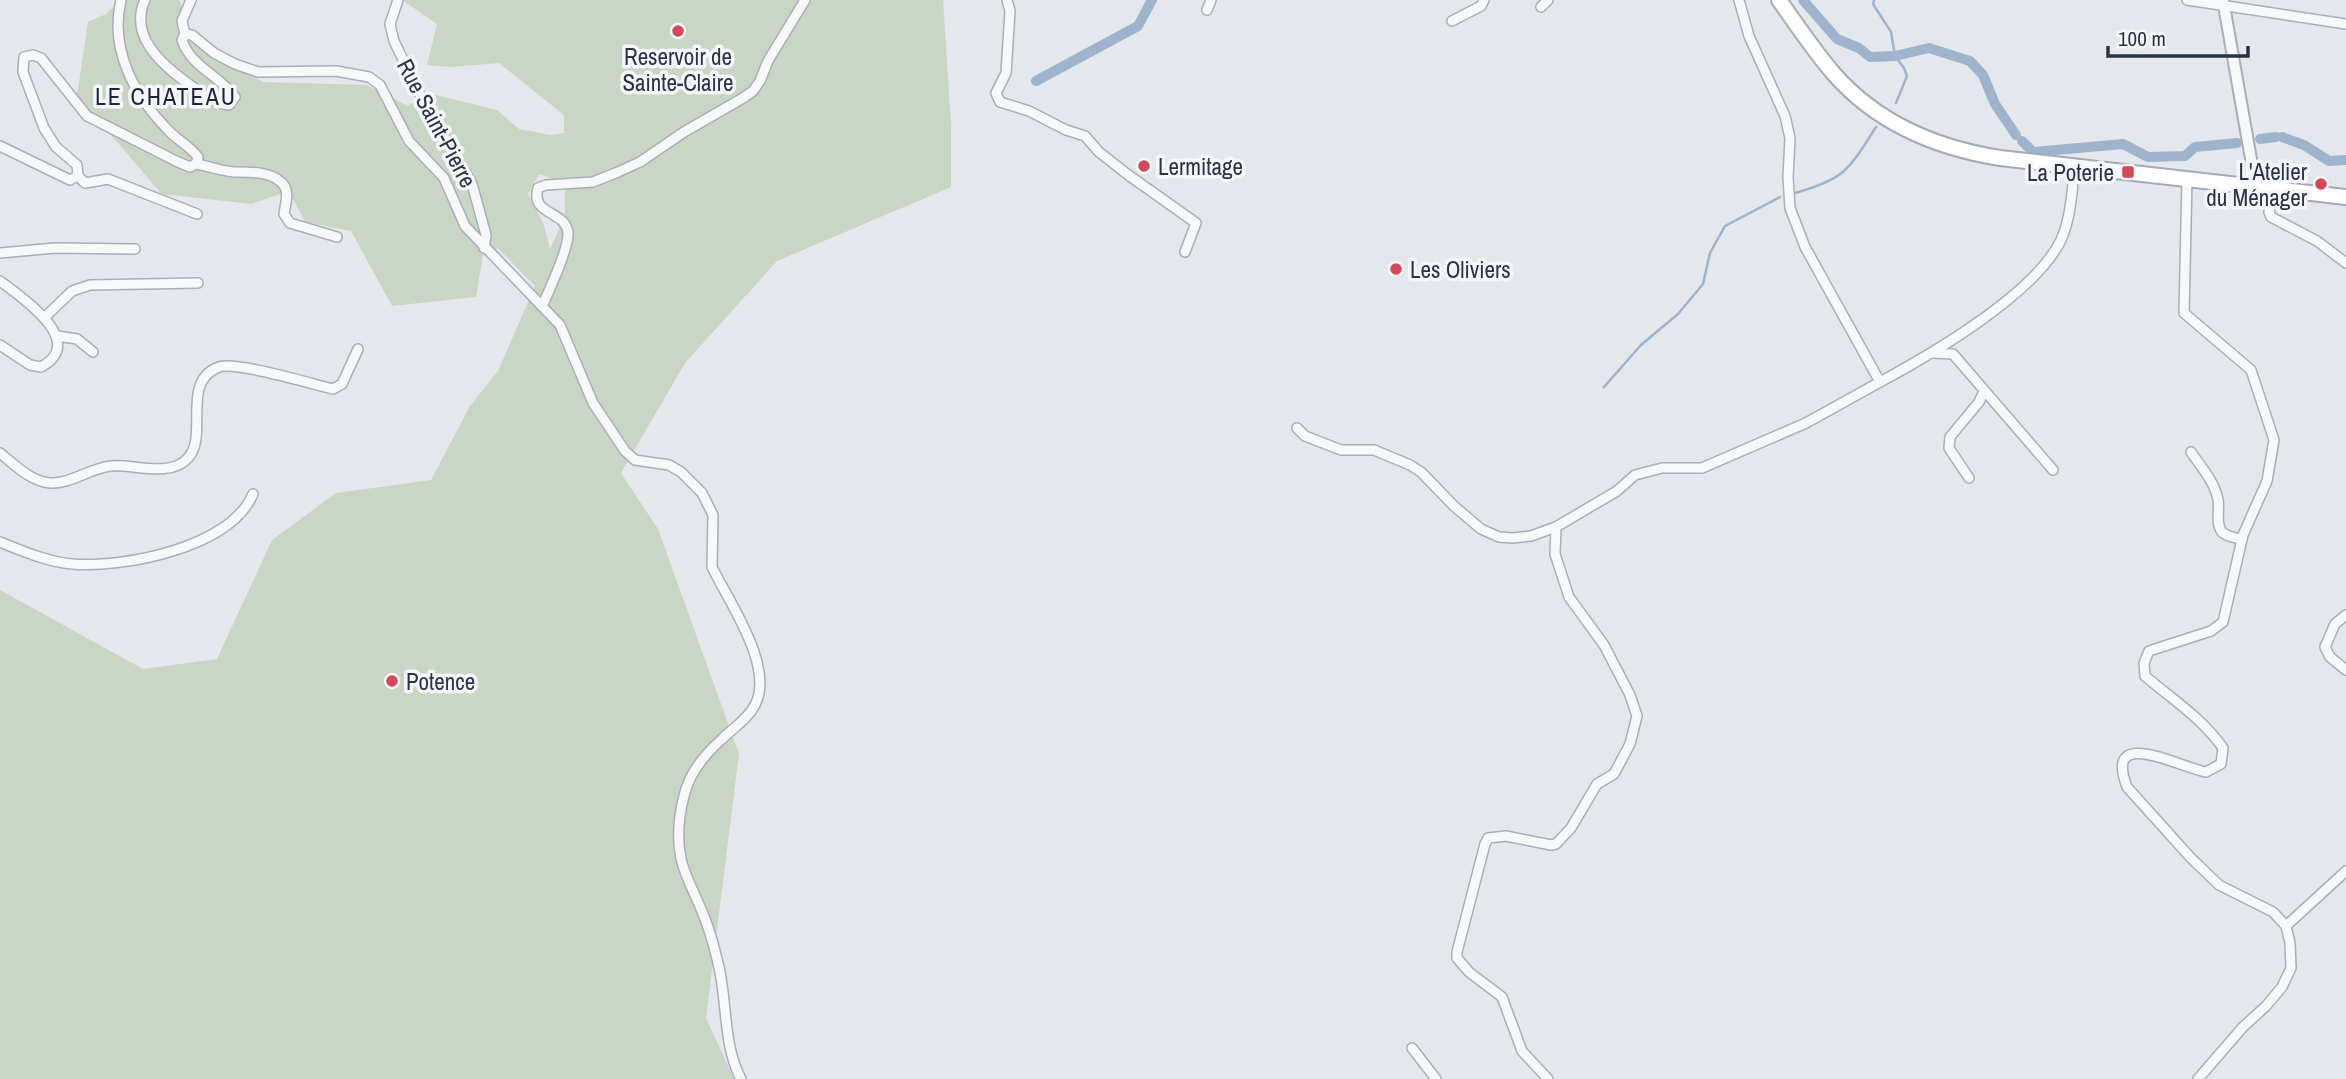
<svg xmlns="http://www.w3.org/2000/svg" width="2346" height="1079" font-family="'Archivo Narrow',sans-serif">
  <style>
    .green { fill: #c9d6c5; fill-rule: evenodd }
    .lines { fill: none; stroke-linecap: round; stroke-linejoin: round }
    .stream { stroke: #9fb4cc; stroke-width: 2.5 }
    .canal { stroke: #9fb4cc; stroke-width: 10 }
    .minor-casing { stroke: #a9aeb7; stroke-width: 12 }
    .tertiary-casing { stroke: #a9aeb7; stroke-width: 14 }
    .primary-casing { stroke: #a3abb8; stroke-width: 18 }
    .minor { stroke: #f7f8fa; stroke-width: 9 }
    .tertiary { stroke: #f7f8fa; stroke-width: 10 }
    .primary { stroke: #fff; stroke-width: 14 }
    .poi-dot { fill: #d1495b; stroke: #f4f6f9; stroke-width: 2.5 }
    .labels { text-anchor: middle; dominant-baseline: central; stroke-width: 7; stroke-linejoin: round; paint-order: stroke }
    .poi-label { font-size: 23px; fill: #2b3445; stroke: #f4f6f9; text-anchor: start }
    .street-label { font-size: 23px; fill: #2b3445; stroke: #f4f6f9 }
    .neighbourhood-label { font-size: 24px; letter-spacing: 2px; fill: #1d2536; stroke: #f4f6f9 }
  </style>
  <rect width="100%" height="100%" fill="#e4e7ec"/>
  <!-- green -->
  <path class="green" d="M121 0H180L190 42 263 82 367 85 408 106 428 93 497 110 519 129 551 135 564 133V115L499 63 451 67 427 65 437 24 402 0H943L951 123V187L777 261 685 363 621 473 658 529 739 754 706 1018 734 1079H0V590L143 669 217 659 272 540 336 493 431 480 470 406 498 371 535 286 498 248 483 255 476 297 392 306 351 231 305 222 289 191 251 204 162 194 77 96 88 22 106 14ZM539 174 565 183V216L550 249 544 225 528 194Z"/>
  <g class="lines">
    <!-- stream -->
    <g class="stream">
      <polyline points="1874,0 1873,4 1891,32 1895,56 1904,68 1907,76 1896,103"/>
      <path d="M1795 193C1846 179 1849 169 1876 127"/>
      <polyline points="1604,387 1641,345 1678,314 1703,284 1710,253 1725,226 1780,197"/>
    </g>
    <!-- canal -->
    <g class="canal">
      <polyline points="1803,0 1837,39 1859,48 1870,57 1895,56 1929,48 1970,61 1983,75 1995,104 2016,135"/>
      <polyline points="1036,81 1138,26 1152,0"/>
      <polyline points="2282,137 2304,145 2329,161 2346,160"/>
      <polyline points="2260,139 2276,137"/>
      <polyline points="2022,141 2033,152 2123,144 2148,157 2185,156 2195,147 2237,143"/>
    </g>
    <defs>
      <g id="minor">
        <path d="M145 0C129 35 160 63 186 82 200 92 211 102 229 105L235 97C220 76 190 66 182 40L185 34 182 21 191 0"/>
        <polyline points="398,0 390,24 394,41 422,99 472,184 486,235 484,248"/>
        <polyline points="1007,0 1010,11 1006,73 996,93 1000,102 1029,111 1066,130 1085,136 1099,152 1127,174 1196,223 1185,252"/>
        <polyline points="2187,0 2346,24"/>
        <polyline points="1541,7 1548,0"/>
        <polyline points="1207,10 1211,0"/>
        <polyline points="1452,21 1481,6 1484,0"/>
        <path d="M185 34 192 35 214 53 235 64 258 72 336 71 369 77 380 85 409 141 444 178 465 226 560 325 593 403 625 451 635 460 669 465 681 472 702 493 713 515 712 567C729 602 775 667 755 705 748 719 733 728 722 739 705 754 689 773 684 796 679 815 677 839 681 859 685 876 694 892 701 909 708 925 713 942 717 959 728 998 722 1043 741 1079"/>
        <path d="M0 146 70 180 78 176 77 165 56 147 44 128 23 72 24 57 33 55 41 58 87 116 178 162 190 167 196 164 198 157C189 146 179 141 170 132 135 97 109 50 121 0"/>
        <path d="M196 164C208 166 222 171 234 172 250 172 276 171 285 187 289 194 285 206 284 214L290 223 337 237"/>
        <polyline points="78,176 85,183 108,179 197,214"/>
        <path d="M2187 179 2184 313 2251 370 2274 440 2267 481 2243 535 2223 622 2211 631 2149 651 2144 663 2145 676C2173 700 2202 718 2223 748L2221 764 2206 772C2179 767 2103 725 2127 787L2190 857 2219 885 2273 912 2286 926 2290 943 2291 968 2282 987 2266 1006 2243 1027 2198 1079"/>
        <polyline points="2274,189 2269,212 2271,217 2317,241 2346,263"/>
        <polyline points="0,253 55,248 135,249"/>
        <path d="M0 281C23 298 88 342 41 367L30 365 0 345"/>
        <path d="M542 306C549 291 569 248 568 233 566 210 530 216 538 188L546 185 593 182 618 172 640 162 684 132 743 98 753 91 760 81 768 61 805 0"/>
        <polyline points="44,318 72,291 90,285 198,283"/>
        <polyline points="57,336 77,339 93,352"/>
        <polyline points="1933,353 1953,354 2053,470"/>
        <path d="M1880 382C1932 354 2035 294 2061 240 2071 218 2072 190 2075 166"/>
        <polyline points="1297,428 1305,436 1341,450 1374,450 1410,465 1421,472 1454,506 1481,529 1499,537 1513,538 1531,536 1556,527 1617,491 1635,475 1662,468 1702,468 1806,423 1880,382 1805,247 1790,208 1788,177 1790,138 1785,116 1749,36 1739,0"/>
        <path d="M2191 452C2201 467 2215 482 2218 500 2220 510 2215 523 2222 532 2227 537 2236 538 2242 539"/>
        <path d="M0 453C15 465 30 481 50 483 71 484 90 468 111 466 134 464 170 478 188 458 209 436 180 381 219 367 236 361 312 384 333 389L342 384 358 349"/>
        <polyline points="1969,478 1949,448 1950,437 1979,402 1984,391"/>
        <path d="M0 542C22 551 48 562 72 564 124 568 230 548 253 494"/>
        <polyline points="2346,615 2335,624 2325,647 2330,657 2346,670"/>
        <polyline points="2286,926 2346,871"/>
        <polyline points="1412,1048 1436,1079"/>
        <polyline points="1548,1079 1522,1051 1502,997 1469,972 1457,958 1457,952 1485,844 1488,838 1506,836 1551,845 1556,844 1571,828 1597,784 1614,774 1630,744 1637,716 1630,695 1604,645 1569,597 1555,554 1556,527"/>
      </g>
      <polyline id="tertiary" points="2223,0 2251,159 2251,186"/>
      <path id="primary" d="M1779 0C1797 25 1814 51 1834 74 1877 123 1937 148 2000 158L2346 197"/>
    </defs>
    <!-- minor casing -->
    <use href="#minor" class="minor-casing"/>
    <!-- tertiary casing -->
    <use href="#tertiary" class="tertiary-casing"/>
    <!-- primary casing -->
    <use href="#primary" class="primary-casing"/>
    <!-- minor -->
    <use href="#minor" class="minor"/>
    <!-- tertiary -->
    <use href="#tertiary" class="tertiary"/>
    <!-- primary -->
    <use href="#primary" class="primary"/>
  </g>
  <!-- markers -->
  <g class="poi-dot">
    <circle cx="678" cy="31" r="7"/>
    <circle cx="1144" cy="166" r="7"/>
    <rect x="2121" y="165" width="14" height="14" rx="3.5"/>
    <circle cx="2321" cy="184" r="7"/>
    <circle cx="1396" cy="269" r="7"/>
    <circle cx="392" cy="681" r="7"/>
  </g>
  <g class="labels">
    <!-- poi labels -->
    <g class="poi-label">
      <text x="678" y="56" text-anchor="middle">Reservoir de<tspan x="678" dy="26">Sainte-Claire</tspan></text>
      <text x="1158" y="166">Lermitage</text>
      <text x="2307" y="171" text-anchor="end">L'Atelier<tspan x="2307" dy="26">du Ménager</tspan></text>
      <text x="2114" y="172" text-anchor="end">La Poterie</text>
      <text x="1410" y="269">Les Oliviers</text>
      <text x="406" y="681">Potence</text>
    </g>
    <!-- street labels -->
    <g class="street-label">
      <text transform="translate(437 123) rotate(62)">Rue Saint-Pierre</text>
    </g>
    <!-- neighbourhood labels -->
    <g class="neighbourhood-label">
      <text x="166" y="96">LE CHATEAU</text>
    </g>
  </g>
  <!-- scale -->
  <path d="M2108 46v10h140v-10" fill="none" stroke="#2b3445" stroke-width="3.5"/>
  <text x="2118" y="46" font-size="21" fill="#2b3445" stroke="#f4f6f9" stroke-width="5" paint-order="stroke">100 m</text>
</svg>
